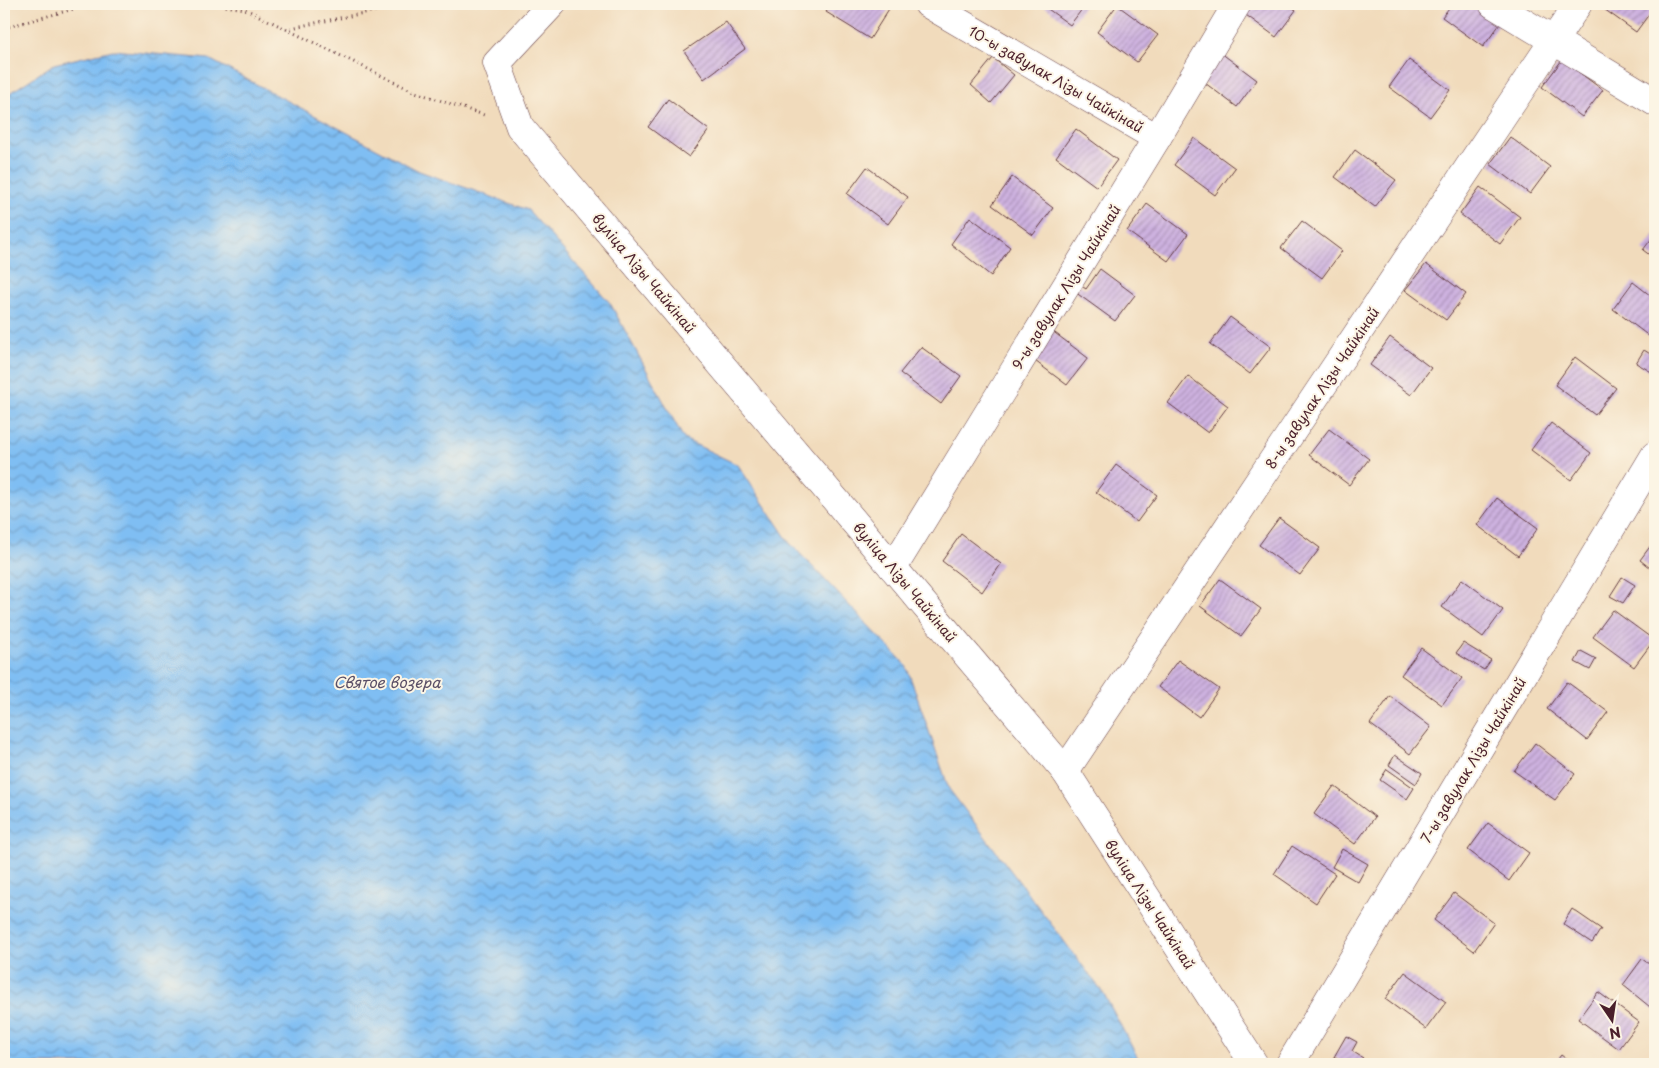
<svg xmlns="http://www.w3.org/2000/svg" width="1659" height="1068" font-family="'Playpen Sans',sans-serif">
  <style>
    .water { fill: url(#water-waves); stroke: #646e8f }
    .building { fill: url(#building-hatch) }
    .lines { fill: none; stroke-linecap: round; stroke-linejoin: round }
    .minor-casing { stroke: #633b41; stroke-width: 29 }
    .path { stroke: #633b41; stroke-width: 3; stroke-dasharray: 1 4; stroke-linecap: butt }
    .minor { stroke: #fff; stroke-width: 28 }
    .labels { text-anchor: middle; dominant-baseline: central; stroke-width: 4; stroke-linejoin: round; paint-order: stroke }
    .street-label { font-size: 14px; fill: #4a1f2b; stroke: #fcf5e5 }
    .water-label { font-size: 15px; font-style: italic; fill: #5a4f67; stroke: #fcf5e5 }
  </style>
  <defs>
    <pattern id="water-waves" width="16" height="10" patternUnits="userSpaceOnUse" patternTransform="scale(1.25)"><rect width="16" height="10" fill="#7fbef3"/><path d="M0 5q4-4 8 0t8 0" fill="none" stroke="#6a9ac5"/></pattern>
    <pattern id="building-hatch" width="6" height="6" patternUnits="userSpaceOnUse" patternTransform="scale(1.25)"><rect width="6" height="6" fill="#ceb2e0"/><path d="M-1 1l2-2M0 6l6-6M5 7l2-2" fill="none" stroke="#a990b6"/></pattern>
  </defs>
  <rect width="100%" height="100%" fill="#fcf5e5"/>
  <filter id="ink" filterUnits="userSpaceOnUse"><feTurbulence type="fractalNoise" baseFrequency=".02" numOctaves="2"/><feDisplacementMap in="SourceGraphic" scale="10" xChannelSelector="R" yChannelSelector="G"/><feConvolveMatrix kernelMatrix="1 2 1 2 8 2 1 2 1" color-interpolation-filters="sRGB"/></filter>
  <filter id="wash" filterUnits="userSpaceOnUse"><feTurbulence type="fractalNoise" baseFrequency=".0096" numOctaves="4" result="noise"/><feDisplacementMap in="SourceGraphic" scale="20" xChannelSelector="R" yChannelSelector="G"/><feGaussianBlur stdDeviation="1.12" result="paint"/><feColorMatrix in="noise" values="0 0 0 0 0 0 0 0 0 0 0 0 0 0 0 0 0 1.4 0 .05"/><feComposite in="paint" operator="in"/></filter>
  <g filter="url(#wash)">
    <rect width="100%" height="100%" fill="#f1dbbc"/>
    <!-- water -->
    <polygon class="water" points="113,50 209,59 419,171 528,210 610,303 684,439 738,465 789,542 906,665 949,789 1104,994 1141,1064 4,1064 4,97 54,64"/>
    <g id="blocks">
      <!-- building -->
      <g class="building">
        <polygon points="831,4 892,4 870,39 826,12"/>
        <polygon points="1041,4 1086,4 1070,25"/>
        <polygon points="1238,4 1287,4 1296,10 1276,37 1235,7"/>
        <polygon points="1452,4 1481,4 1503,20 1483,47 1442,17"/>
        <polygon points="1597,4 1654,4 1655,6 1636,32"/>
        <polygon points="1117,5 1158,35 1137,62 1097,32"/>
        <polygon points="726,22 745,49 704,79 684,51"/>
        <polygon points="1217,50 1257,80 1237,107 1197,77"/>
        <polygon points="993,58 1014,75 991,103 971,85"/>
        <polygon points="1409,60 1450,90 1430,117 1389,87"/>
        <polygon points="1562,60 1603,90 1582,117 1542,87"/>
        <polygon points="668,99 709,130 689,157 648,127"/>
        <polygon points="1076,129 1117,160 1097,187 1056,157"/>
        <polygon points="1510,137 1550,167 1530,194 1490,164"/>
        <polygon points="1194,138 1235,168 1215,195 1174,165"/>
        <polygon points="1355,150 1396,180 1375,207 1335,177"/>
        <polygon points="867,167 908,197 888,224 847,194"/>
        <polygon points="1012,177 1053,208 1033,235 992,205"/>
        <polygon points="1480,187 1520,217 1500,244 1460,214"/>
        <polygon points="1147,204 1188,234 1168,261 1127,231"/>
        <polygon points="970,217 1010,247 991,276 951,244"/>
        <polygon points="1302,221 1342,251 1322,278 1281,248"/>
        <polygon points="1655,234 1655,259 1643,250"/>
        <polygon points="1426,264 1466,294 1446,320 1405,290"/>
        <polygon points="1100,269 1135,295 1115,321 1075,292 1080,285 1086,289"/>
        <polygon points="1633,282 1655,299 1654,340 1613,309"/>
        <polygon points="1230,317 1271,347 1250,374 1210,344"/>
        <polygon points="1047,327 1088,358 1067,385 1027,355"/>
        <polygon points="1390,337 1431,368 1411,395 1370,365"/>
        <polygon points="921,347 961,376 941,404 900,373"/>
        <polygon points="1644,350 1655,357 1655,374 1636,363"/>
        <polygon points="1575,357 1616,388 1595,415 1555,385"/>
        <polygon points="1188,376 1228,406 1208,433 1168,403"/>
        <polygon points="1551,423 1591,453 1571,480 1531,450"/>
        <polygon points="1329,429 1369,459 1349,485 1309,455"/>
        <polygon points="1116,465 1157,495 1137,522 1096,492"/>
        <polygon points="1497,498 1538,528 1518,556 1477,525"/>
        <polygon points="1279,518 1320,548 1300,575 1259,545"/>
        <polygon points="961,534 1001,564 982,592 942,561"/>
        <polygon points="1655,540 1655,572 1640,560"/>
        <polygon points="1622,577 1635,585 1623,603 1610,596"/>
        <polygon points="1220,579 1261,609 1241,636 1200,606"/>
        <polygon points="1462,579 1503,610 1483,637 1442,607"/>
        <polygon points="1613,610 1654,640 1634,667 1593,637"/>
        <polygon points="1463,643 1491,660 1484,670 1456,653"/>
        <polygon points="1421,648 1462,678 1442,705 1401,675"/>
        <polygon points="1581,651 1596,659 1590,670 1575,662"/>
        <polygon points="1178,660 1219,689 1199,717 1158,687"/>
        <polygon points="1567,682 1608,712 1587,740 1547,709"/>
        <polygon points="1390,696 1431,727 1410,754 1370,724"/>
        <polygon points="1535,743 1575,774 1555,800 1514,771"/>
        <polygon points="1395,755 1422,773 1416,784 1389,765"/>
        <polygon points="1387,769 1414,788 1407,799 1380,780"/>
        <polygon points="1334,786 1375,817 1355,844 1314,814"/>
        <polygon points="1488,823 1529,853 1509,881 1468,850"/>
        <polygon points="1292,846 1335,874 1316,903 1274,874"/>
        <polygon points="1342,849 1368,864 1358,882 1332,867"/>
        <polygon points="1454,893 1494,923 1474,951 1434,920"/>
        <polygon points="1572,909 1601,929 1592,943 1563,924"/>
        <polygon points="1642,959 1655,968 1655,1011 1623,985"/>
        <polygon points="1405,972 1446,1002 1426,1029 1385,999"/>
        <polygon points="1598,992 1639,1022 1619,1049 1578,1019"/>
        <polygon points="1346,1036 1357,1042 1352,1051 1363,1058 1360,1064 1347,1064 1334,1057"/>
        <polygon points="1561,1055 1573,1064 1554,1064"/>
      </g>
    </g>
  </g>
  <g filter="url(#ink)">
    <use href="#blocks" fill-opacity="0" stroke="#633b41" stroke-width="1"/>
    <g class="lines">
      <defs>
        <g id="minor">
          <polyline points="552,4 497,63 520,127 1065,771 1254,1064"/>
          <polyline points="928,4 1157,138"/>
          <polyline points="1493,4 1655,102"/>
          <polyline points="893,568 1157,138 1237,4"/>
          <polyline points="1065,771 1578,4"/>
          <polyline points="1290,1064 1655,455"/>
        </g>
      </defs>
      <!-- minor casing -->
      <use href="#minor" class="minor-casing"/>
      <!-- path -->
      <g class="path">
        <polyline points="211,4 245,9 415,92 487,116"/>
        <polyline points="4,28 92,4"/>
        <polyline points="286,29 408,4"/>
      </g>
      <!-- minor -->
      <use href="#minor" class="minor"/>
    </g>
  </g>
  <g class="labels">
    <!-- street labels -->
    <g class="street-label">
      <text transform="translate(1056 79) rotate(30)">10-ы завулак Лізы Чайкінай</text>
      <text transform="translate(644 273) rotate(50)">вуліца Лізы Чайкінай</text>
      <text transform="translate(1066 287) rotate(-58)">9-ы завулак Лізы Чайкінай</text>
      <text transform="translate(1322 388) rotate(-56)">8-ы завулак Лізы Чайкінай</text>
      <text transform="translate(905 582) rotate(50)">вуліца Лізы Чайкінай</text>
      <text transform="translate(1473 760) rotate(-59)">7-ы завулак Лізы Чайкінай</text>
      <text transform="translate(1150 904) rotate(57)">вуліца Лізы Чайкінай</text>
    </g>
    <!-- water labels -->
    <g class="water-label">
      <text x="387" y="681">Святое возера</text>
    </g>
  </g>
  <!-- margin -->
  <rect width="1659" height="1068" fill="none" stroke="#fcf5e5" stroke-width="20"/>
  <!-- north arrow -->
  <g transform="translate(1612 1020) rotate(167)" stroke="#fcf5e5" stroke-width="4" paint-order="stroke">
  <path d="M0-4L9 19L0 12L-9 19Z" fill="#4a1f2b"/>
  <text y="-8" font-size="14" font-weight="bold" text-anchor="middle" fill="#4a1f2b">N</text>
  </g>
</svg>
